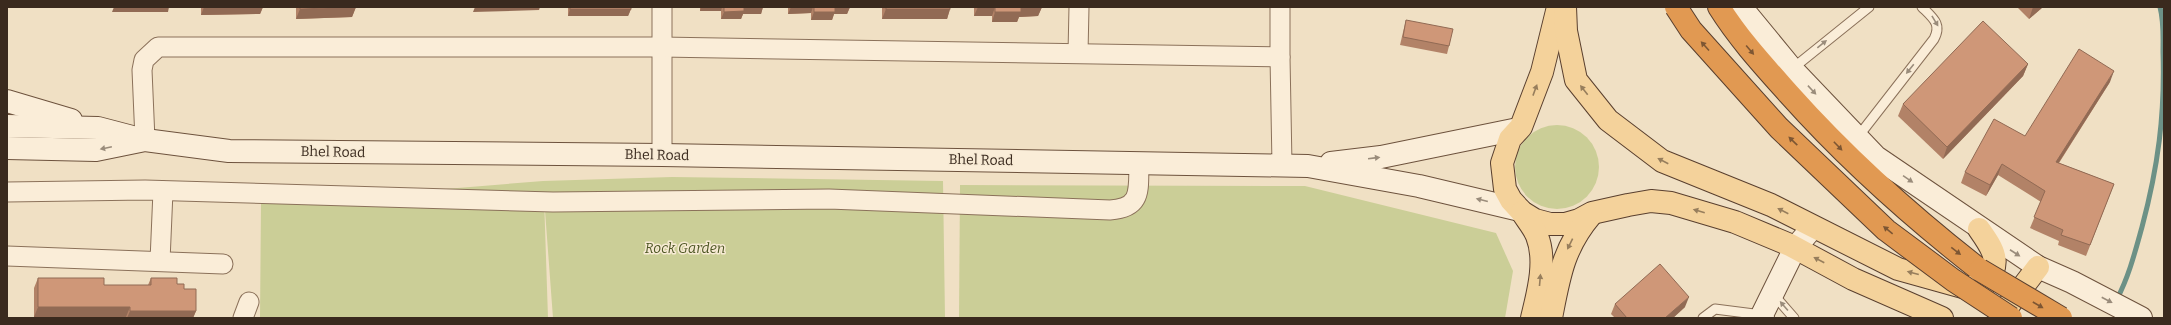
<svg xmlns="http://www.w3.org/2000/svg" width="2171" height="325" font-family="Bitter,serif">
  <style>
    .green { fill: #cbce97 }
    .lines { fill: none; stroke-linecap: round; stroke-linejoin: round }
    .stream { stroke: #6c9186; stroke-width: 5 }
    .lane-casing { stroke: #8b715a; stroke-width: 11 }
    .street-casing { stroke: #8b715a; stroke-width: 21 }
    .secondary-casing { stroke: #6d523d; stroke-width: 24 }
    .primary-casing { stroke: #593f2e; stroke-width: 24 }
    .highway-casing { stroke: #593f2e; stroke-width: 24 }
    .lane { stroke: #faedd8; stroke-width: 9 }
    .street { stroke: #faedd8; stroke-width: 19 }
    .secondary { stroke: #faedd8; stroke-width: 22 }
    .primary { stroke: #f4d29b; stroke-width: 22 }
    .highway { stroke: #e19952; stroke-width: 22 }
    .highway-bridge-casing { stroke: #593f2e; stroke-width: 24; stroke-linecap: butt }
    .highway-bridge { stroke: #e19952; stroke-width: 22 }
    .wall { fill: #b28267 }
    .shaded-wall { fill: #916a54 }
    .building { fill: #cf9778; stroke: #916a54 }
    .oneway { fill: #9a8c7b }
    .oneway2 { fill: #7d5633 }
    .oneway3 { fill: #977e5c }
    .labels { text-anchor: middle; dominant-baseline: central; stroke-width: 3; stroke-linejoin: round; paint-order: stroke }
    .street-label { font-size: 14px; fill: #3a2a1e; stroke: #f7ead4 }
    .park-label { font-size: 14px; font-style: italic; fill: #4e5724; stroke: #f7ead4 }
  </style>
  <rect width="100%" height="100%" fill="#f0e0c4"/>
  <!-- green -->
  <g class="green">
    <circle cx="1557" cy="167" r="42"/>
    <polygon points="672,177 943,181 945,318 553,318 544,197 548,318 260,318 261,204 543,181"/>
    <polygon points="960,185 1305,186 1496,233 1513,271 1505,318 959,318"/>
  </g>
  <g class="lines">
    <!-- stream -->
    <path class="stream" d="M2117 299C2129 276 2135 252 2142 227 2158 167 2165 115 2163 52 2163 37 2164 22 2160 7"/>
    <defs>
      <g id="lane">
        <polyline points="1792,69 1869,7"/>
        <path d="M1857 138 1934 39C1942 24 1933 18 1922 7"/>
        <polyline points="1773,294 1794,318"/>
        <polyline points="1703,318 1715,309 1762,315"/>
      </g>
      <g id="street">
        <polyline points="662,7 662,155"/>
        <polyline points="1078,53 1079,7"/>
        <polyline points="1280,57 1282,165"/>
        <polyline points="145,140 142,70 144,60 158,47 661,47 1280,57 1280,7"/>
        <path d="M7 192 145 190 553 202 829 199 1110 210C1143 208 1138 189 1139 163"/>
        <polyline points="7,256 223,264"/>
        <polyline points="160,261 163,191"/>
        <polyline points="243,318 249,302"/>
      </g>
      <g id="secondary">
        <polyline points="1741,7 1792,69 1876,157 2038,267 2072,282 2141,318"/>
        <polyline points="7,101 71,120"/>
        <polyline points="7,126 98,128 140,139"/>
        <polyline points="7,148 96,150 145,140 229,151 662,155 1308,166 1419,186 1520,210"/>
        <polyline points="1331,163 1381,157 1518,129"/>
        <polyline points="1763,318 1762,315 1795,248 1813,227"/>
      </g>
      <g id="primary">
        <polyline points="1558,7 1542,72 1521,127 1510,139 1502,163 1505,189 1511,200 1522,212 1535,220 1550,224 1565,224 1579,220 1592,213 1628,205 1651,201 1671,203 1735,222 1790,245 1853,279 1942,318"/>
        <path d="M1565 7 1566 31 1576 80 1608 120 1662 161 1771 205 1898 269 1966 288 1985 284C2003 262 1993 249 1979 229"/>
        <path d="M1522 212C1527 220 1534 228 1537 236 1547 261 1538 293 1532 318"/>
        <path d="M1551 318C1559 277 1563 248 1591 215"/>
        <polyline points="1999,318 2038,267"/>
      </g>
      <path id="highway" d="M1719 7C1739 39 1764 66 1789 94 1847 159 1912 217 1980 270"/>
    </defs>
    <!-- lane casing -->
    <use href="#lane" class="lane-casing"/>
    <!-- street casing -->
    <use href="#street" class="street-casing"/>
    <!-- secondary casing -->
    <use href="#secondary" class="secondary-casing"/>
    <!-- primary casing -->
    <use href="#primary" class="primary-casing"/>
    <!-- highway casing -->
    <use href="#highway" class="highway-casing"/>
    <!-- lane -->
    <use href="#lane" class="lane"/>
    <!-- street -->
    <use href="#street" class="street"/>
    <!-- secondary -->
    <use href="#secondary" class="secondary"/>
    <!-- primary -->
    <use href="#primary" class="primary"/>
    <!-- highway -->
    <use href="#highway" class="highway"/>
    <defs>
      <g id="highway-bridge">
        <polyline points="1676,7 1691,30 1779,128 1886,230 1953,280 2011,318"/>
        <polyline points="1980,270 2061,318"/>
      </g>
    </defs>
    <!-- highway-bridge casing -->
    <use href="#highway-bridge" class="highway-bridge-casing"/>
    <!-- highway-bridge -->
    <use href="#highway-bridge" class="highway-bridge"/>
  </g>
  <!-- wall -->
  <g class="wall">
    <polygon points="201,7 263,7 260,14 201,15"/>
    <polygon points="296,7 356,7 352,17 296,19"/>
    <polygon points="568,7 631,7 631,9 628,16 568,16"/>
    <polygon points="700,7 763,7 761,14 743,14 741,19 721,19 721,11 700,11"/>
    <polygon points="788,7 850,7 847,14 834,14 832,20 811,20 811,13 788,14"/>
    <polygon points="882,7 950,7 950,9 947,19 882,19"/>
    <polygon points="974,7 1042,7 1038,16 1019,17 1017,22 992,22 992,16 974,16"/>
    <polygon points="2017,7 2043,7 2029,19"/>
    <polygon points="1406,20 1449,46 1447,54 1400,45 1404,28"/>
    <polygon points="2028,64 2023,76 1943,159 1898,116 1903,104"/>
    <polygon points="2110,82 2059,163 2114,184 2086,256 2058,245 2059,241 2030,228 2041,202 1998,175 1986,196 1961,183 1965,172 2025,136"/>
    <polygon points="38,278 104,285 148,285 151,278 177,284 184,289 196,311 193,318 34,317 34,288"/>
    <polygon points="1615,304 1685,307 1673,318 1615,318 1611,314"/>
  </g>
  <!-- shaded-wall -->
  <g class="shaded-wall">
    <polygon points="114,7 169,7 168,12 112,12"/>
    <polygon points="204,7 263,7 260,14 201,15"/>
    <polygon points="356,7 352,17 296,19 300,9"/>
    <polygon points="475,7 540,7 539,10 473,12"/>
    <polygon points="701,7 722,7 721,11 700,11"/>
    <polygon points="744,7 763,7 761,14 743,14 741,19 721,19 724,12"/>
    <polygon points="791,7 813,7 811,13 788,14"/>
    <polygon points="834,7 850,7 847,14 834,14 832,20 811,20 814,12"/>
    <polygon points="978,7 995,7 992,16 974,16"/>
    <polygon points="1021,7 1042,7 1038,16 1019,17 1017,22 992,22 995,12"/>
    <polygon points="2033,7 2043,7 2029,19"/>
    <polygon points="570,9 631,9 628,16 568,16"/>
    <polygon points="886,9 950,9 947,19 882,19"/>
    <polygon points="2028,64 2023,76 1943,159 1947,147"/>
    <polygon points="2114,71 2110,82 2052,173 2056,162"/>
    <polygon points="2002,164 1998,175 1986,196 1990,185"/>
    <polygon points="1689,297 1685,307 1673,318 1665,318"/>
    <polygon points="38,307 130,307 126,317 34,317"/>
    <polygon points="130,311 196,311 193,318 127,318"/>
  </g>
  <!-- building -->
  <g class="building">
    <polygon points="300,7 356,7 300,9"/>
    <rect x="570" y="7" width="61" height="2"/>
    <polygon points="724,7 744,7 744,11 724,12"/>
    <rect x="814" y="7" width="21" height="5"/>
    <rect x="886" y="7" width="64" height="2"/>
    <rect x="995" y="7" width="26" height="5"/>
    <polygon points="1406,20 1453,29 1449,46 1403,37"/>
    <polygon points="1983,21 2028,64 1947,147 1903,104"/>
    <polygon points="2079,49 2114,71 2056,162 2114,184 2090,245 2061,235 2063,230 2034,217 2045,191 2002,164 1990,185 1965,172 1994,119 2025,136"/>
    <polygon points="1660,264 1689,297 1665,318 1627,318 1615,304"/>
    <polygon points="38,278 104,278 104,285 151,285 151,278 177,278 177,284 184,284 184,289 196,289 196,311 130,311 130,307 38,307"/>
  </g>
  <!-- one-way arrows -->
  <defs><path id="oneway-solid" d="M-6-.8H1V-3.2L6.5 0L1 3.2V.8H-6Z"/></defs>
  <g class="oneway">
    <use href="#oneway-solid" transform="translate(1935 21) rotate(59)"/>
    <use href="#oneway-solid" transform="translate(1822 44) rotate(-39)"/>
    <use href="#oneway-solid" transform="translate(1910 69) rotate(129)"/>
    <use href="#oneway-solid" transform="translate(1812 90) rotate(47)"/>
    <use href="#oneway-solid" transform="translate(106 148) rotate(168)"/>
    <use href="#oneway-solid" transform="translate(1374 158) rotate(-7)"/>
    <use href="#oneway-solid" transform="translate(1908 179) rotate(34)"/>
    <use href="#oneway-solid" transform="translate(1482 200) rotate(-166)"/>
    <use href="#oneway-solid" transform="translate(2015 253) rotate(33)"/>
    <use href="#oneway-solid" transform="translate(2107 300) rotate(28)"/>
    <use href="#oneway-solid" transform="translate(1784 306) rotate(-131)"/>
  </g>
  <g class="oneway2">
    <use href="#oneway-solid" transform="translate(1705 46) rotate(-132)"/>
    <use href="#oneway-solid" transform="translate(1750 50) rotate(50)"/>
    <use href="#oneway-solid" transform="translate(1793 141) rotate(-136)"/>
    <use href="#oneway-solid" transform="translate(1838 146) rotate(46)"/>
    <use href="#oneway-solid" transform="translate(1888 230) rotate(-141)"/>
    <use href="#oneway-solid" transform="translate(1956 251) rotate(38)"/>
    <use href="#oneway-solid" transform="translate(2038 305) rotate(30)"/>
  </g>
  <g class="oneway3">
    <use href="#oneway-solid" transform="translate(1535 90) rotate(-70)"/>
    <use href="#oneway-solid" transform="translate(1584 90) rotate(-128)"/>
    <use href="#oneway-solid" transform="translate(1663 161) rotate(-152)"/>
    <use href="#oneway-solid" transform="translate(1699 211) rotate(-164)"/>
    <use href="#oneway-solid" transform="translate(1783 211) rotate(-153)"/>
    <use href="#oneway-solid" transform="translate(1570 244) rotate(116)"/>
    <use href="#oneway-solid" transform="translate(1819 260) rotate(-152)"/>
    <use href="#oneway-solid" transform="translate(1913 273) rotate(-165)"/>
    <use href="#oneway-solid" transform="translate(1540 280) rotate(-85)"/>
  </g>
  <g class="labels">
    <!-- street labels -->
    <g class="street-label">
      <text transform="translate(333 152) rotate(1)">Bhel Road</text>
      <text transform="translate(657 155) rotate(1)">Bhel Road</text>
      <text transform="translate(981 160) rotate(1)">Bhel Road</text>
    </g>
    <!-- park labels -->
    <g class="park-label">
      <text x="685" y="248">Rock Garden</text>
    </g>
  </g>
  <!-- border -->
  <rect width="2171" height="325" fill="none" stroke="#3a2a1e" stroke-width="16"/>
</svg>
